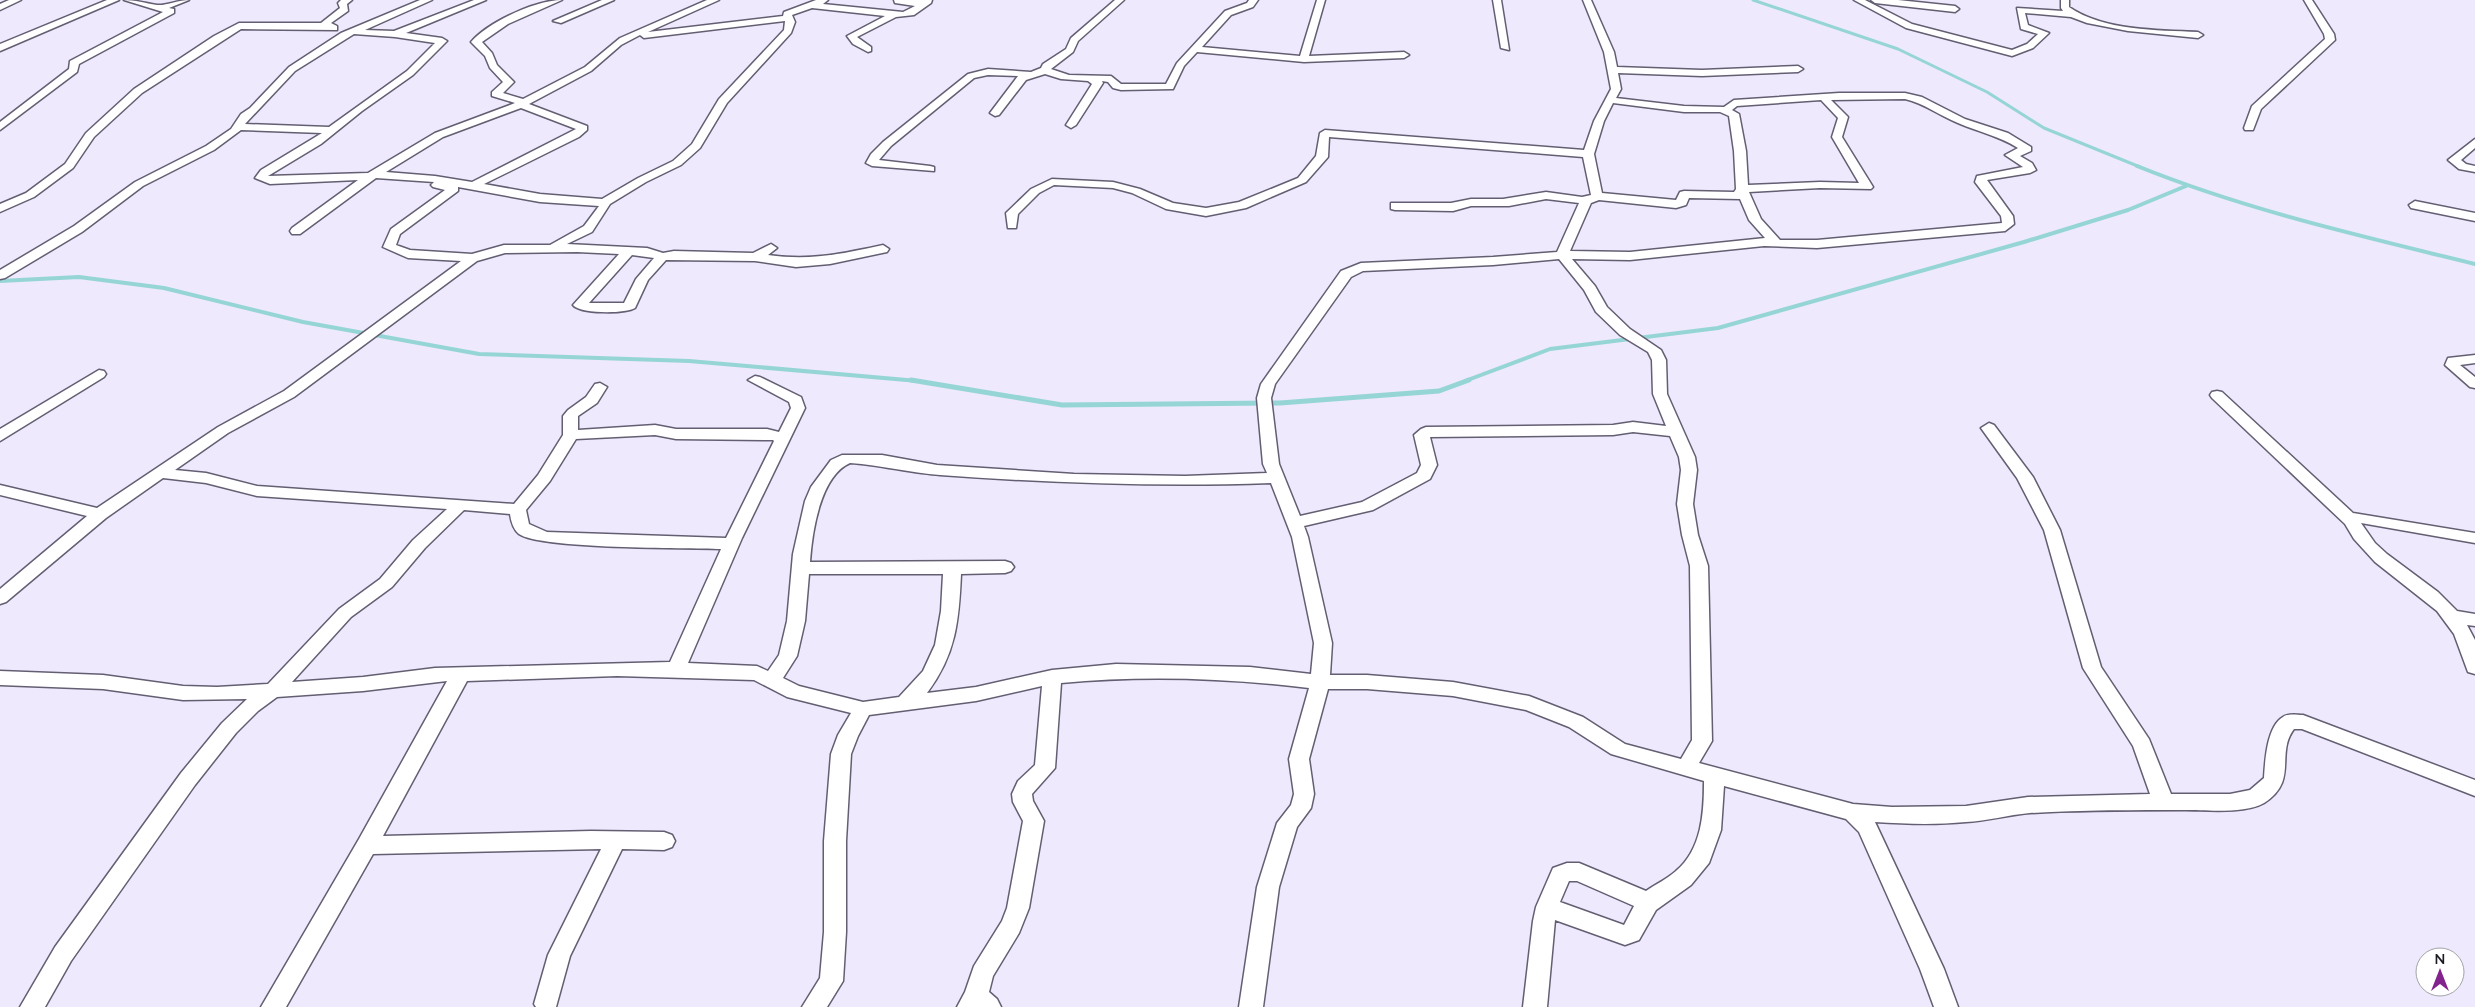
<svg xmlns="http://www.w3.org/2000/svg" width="2475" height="1007" font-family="Lato,sans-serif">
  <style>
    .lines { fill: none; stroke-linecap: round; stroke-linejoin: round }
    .stream-far2 { stroke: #96d5d5; stroke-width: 3 }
    .stream-far1 { stroke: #96d5d5; stroke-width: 4 }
    .stream { stroke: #96d5d5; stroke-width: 5 }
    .street-casing { stroke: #645e72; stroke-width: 3 }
    .street { fill: #fff; fill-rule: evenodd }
  </style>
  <rect width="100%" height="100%" fill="#eee9fc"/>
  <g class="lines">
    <!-- stream-far2 -->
    <polyline class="stream-far2" points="1753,0 1898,49 1987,92 2044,128 2140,167"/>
    <!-- stream-far1 -->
    <g class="stream-far1">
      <path d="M2137 166C2246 210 2361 236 2475 264"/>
      <polyline points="0,281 79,277 164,288 303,322 479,354 689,361 918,381"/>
      <polyline points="1465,381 1550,349 1718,328 2024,242 2128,210 2186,186"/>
    </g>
    <!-- stream -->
    <polyline class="stream" points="911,380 1062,405 1280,403 1439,391 1469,380"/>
    <defs>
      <g id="street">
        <polygon points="9,0 21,0 0,10 0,4"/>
        <polygon points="107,0 119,0 0,51 0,44"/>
        <path d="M124 0C135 0 145 3 157 5 165 6 179 0 189 0L169 8 174 9V13L79 64 77 72 0 130V122L69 69 70 61 163 12Z"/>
        <polygon points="341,0 352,0 347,4 348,11 331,23 337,26 337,30 241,29 142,93 94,137 73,168 34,197 0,212 0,204 26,193 65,164 86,133 134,89 214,36 239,23 321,23 340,8 338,3"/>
        <path d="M420 0H432L365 30 394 31 474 0H486L406 33 442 38 447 41 413 75 362 111 321 144 268 176 368 173 435 133 515 103 492 96V92L503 82 490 68 485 56 471 42C488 22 536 0 562 0L508 24 482 42 492 53 497 65 514 82 503 93 523 99 585 67 620 38 707 0H719L648 32 783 16 784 12 816 0H828L823 4 903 12 915 6 895 3 894 0H932L931 3 914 15 896 17 857 37 871 47V51L868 52 853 44 847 36 885 16 812 8 792 15 795 22 791 33 727 103 700 148 681 165 646 182 610 204 592 232 567 244 647 248 663 253 674 251 753 253 771 244 777 248 768 255C811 261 841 254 883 245L889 249 887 252 830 264 796 267 755 261 666 260 648 280 635 308C625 314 580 314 573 305L619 254 577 252 505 253 477 261 294 397 228 433 175 470 206 473 257 486 514 504 538 475 563 435V416L568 410 586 397 595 384 600 383 607 387 597 403 578 416V430L655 425 676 429H767L779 432 791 408 789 402 748 380 755 376 760 377 801 397 805 408 742 538 688 663 757 666 768 671 779 655 787 621 793 554 805 501 811 487 831 460 842 455H882L937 465 1074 474 1185 476 1267 473 1263 464 1257 398 1261 384 1341 271 1361 263 1493 257 1557 252 1579 203 1546 199 1509 206H1471L1453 211 1395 210 1391 209V203H1451L1471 199H1503L1546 192 1582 197 1591 195 1583 157 1329 137 1328 157 1306 182 1246 208 1206 216 1166 209 1132 193 1113 188 1054 185 1039 193 1018 214 1016 228H1008L1006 213 1031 189 1052 179 1113 182 1140 189 1173 203 1206 208 1239 202 1298 178 1316 156 1320 133 1325 130 1584 150 1594 121 1611 89 1604 52 1583 0H1591L1614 52 1617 67 1702 70 1798 66 1803 69 1798 72 1702 76 1618 73 1621 89 1616 98 1684 106 1724 107 1734 100 1839 93H1905L1922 97 1965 119 2008 133 2031 147V151L2020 156 2032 163 2036 170 2030 173 1987 180 2013 216 2014 224 2005 231 1817 248 1764 246 1630 260 1572 259 1595 286 1607 307 1630 329 1661 350 1666 360 1667 394 1695 457 1697 470 1693 504 1698 535 1708 566 1712 741 1699 763 1853 804 1892 807 1966 806 2028 797 2150 794 2133 746 2083 668 2044 530 2017 478 1981 428 1989 423 1994 425 2033 477 2060 530 2101 667 2149 739 2171 794H2230L2250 790 2264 778C2265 761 2267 726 2283 717 2288 713 2297 715 2303 715L2475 780V796L2302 729H2294C2275 754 2299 781 2264 803 2245 814 2206 810 2185 810 2134 810 2081 810 2030 813 2008 815 1987 821 1966 822 1936 825 1905 824 1875 822L1944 969 1958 1007H1934L1920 969 1859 832 1846 819 1724 786 1721 830 1709 863 1691 885 1656 910 1639 940 1625 945 1555 920 1547 1007H1523L1533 921 1536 907 1553 868 1567 863H1579L1646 891C1656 884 1667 879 1676 871 1702 849 1704 813 1704 781L1611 754 1569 727 1526 710 1453 696 1367 689H1328L1309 759 1314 794 1311 808 1297 827 1279 887 1263 1007H1239L1257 887 1277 823 1291 805 1294 794 1289 759 1309 688C1227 678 1144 675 1061 683L1055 768 1032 794 1033 801 1044 821 1029 908 1019 933 993 976 989 992 997 999 1001 1007H957L965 992 974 966 1002 921 1007 908 1023 821 1013 802 1012 794 1018 781 1035 765 1042 686 976 701 869 715 858 736 851 754 846 841V932L843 981 827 1007H802L820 978 824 932V841L831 754 838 735 851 713 787 697 754 680 617 676 467 681 383 836 591 831 664 832 672 835 675 841 672 847 664 850 622 849 570 956 556 1007H536L534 1004 548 955 601 849 373 854 286 1007H261L359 839 447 681 363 691 277 697 258 711 236 733 195 785 71 961 45 1007H20L55 947 181 773 222 723 247 699 183 700 103 689 0 685V671L103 675 183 686 217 687 268 684 339 609 380 579 413 540 447 509 257 496 206 483 163 478 106 518 6 602 0 604V589L87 516 0 495V485L97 508 218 427 284 391 461 261 408 258 383 247 391 229 445 190 433 187 431 185 434 182 376 178 300 234H292L290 231 292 228 358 180 270 184 255 178 261 170 322 133 241 130 214 150 143 186 82 232 5 278 0 279V270L74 226 135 182 206 146 231 129 241 114 250 108 289 67 341 33ZM785 21 784 30 719 99 692 144 673 161 638 178 602 199 540 194 484 184 579 137 587 130V126L529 104 591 71 621 45 640 35 644 38ZM354 34 395 37 435 43 407 71 329 127 245 124 295 71ZM1905 99C1924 103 1940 116 1958 123 1979 132 1999 136 2018 148L2005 155 2023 167 1977 176 1975 182 2001 216 2002 223 1817 240H1780L1761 219 1749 192 1820 188 1871 189 1873 187 1842 137 1848 117 1831 100ZM1821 100 1838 118 1832 137 1859 183 1820 182 1748 185 1746 151 1739 114 1732 110 1737 106ZM1613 103 1684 112H1720L1729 116 1734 151 1736 189 1734 192 1684 191 1680 192 1676 200 1602 193 1594 154 1604 121ZM521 108 576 129 472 182 435 176 386 172 443 137ZM458 187 540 202 599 206 584 226 550 245H504L472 254 410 250 396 245 400 234 458 191ZM1689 198 1740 199 1749 220 1765 238 1630 252 1570 251 1591 203 1599 200 1676 208 1686 205ZM632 255 654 258 636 279 624 303H589ZM1559 259 1584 290 1596 312 1620 335 1648 352 1652 360 1653 394 1666 426 1633 422 1613 425 1426 427 1421 429 1414 435 1421 465 1417 473 1362 502 1300 516 1279 464 1271 398 1275 384 1351 277 1363 271 1493 265ZM1633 432 1670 436 1679 457 1681 470 1677 504 1682 535 1690 566 1692 740 1681 759 1625 744 1583 717 1529 696 1453 682 1367 675H1330L1332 643 1308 537 1304 526 1373 510 1430 479 1437 465 1430 437 1613 435ZM655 435 676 439 773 440 774 441 726 538 547 532 529 524 526 510 550 481 576 439ZM850 463C881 465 910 473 940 475 1051 483 1160 487 1271 483L1292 537 1314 643 1311 674 1250 667 1116 664 1052 670 976 687 927 693C956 655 959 620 961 574L1005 573 1011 571 1014 567 1011 563 1005 561 810 562C812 533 820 476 850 463ZM464 510 510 514C511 521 513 529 519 534 540 549 687 548 721 549L670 662 435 668 363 677 292 682 351 617 392 587 425 548ZM809 574H943L941 611 935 645 923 671 899 697 863 702 799 686 783 678 797 656 805 621ZM1569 881H1577L1634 906 1624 925 1560 902Z"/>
        <polygon points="602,0 614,0 561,23 553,21"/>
        <polygon points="1115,0 1124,0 1078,41 1073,52 1051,69 1069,75 1111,76 1121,84 1166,84 1177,63 1225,11 1247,3 1249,0 1258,0 1253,7 1231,15 1202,47 1300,56 1317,0 1325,0 1309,56 1404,52 1409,55 1404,58 1304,62 1197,52 1184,66 1173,89 1121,90 1113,88 1108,82 1102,81 1103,83 1076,125 1071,128 1066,125 1092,84 1088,81 1061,79 1045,74 1026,80 999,115 995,116 990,113 1018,76 988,75 974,78 891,146 879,160 930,166 934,167 934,171 872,166 866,163 871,154 883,142 968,74 988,69 1031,72 1041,68 1043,64 1066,49 1071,38"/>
        <polygon points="1493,0 1501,0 1509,50 1501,48"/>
        <path d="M1854 0H1865L1912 24 2012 50 2027 44 2038 34 2021 29 2017 8 2063 11 2061 8V0H2069V7C2104 31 2157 30 2198 32L2203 35 2198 38 2128 31 2087 23 2071 17 2025 13 2028 25 2049 33 2033 48 2012 56 1906 28Z"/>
        <polygon points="1871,0 1898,0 1955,6 1959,9 1955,12 1875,3"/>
        <polygon points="2304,0 2312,0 2334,34 2335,40 2261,109 2253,130 2245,130 2244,128 2252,106 2325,39 2324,34"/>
        <polygon points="2475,139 2475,148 2461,160 2466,164 2475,166 2475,172 2459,169 2448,160"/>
        <polygon points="2415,201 2475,213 2475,221 2411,208 2409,205"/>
        <polygon points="2475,355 2475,363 2460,365 2475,377 2475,388 2470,387 2445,365 2448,358"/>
        <polygon points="99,370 104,371 106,374 104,377 0,441 0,429"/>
        <polygon points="2217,391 2222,392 2353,513 2475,533 2475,543 2361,523 2375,543 2387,554 2438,592 2457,611 2475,614 2475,626 2467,625 2475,640 2475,674 2468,672 2454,634 2437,611 2375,562 2354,539 2345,524 2212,398 2210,395 2212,392"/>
      </g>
    </defs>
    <!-- street casing -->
    <use href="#street" class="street-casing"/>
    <!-- street -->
    <use href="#street" class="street"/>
  </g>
  <!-- north arrow -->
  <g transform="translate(2440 972)"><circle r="24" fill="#ffffff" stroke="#a4a3a7"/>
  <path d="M0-4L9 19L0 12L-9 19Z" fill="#83238e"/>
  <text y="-8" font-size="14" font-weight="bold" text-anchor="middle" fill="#1c1a22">N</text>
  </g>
</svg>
